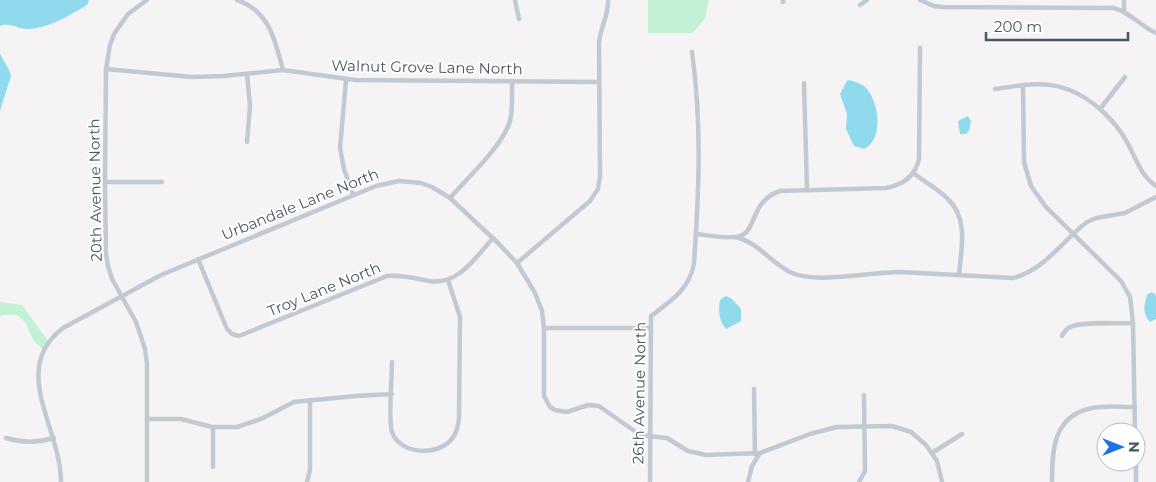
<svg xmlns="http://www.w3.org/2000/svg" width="1156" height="482" font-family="Montserrat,sans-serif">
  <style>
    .green { fill: #c3f1d5 }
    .water { fill: #90daee }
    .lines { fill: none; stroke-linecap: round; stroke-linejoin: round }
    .minor { stroke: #c1cad2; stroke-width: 4.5 }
    .labels { text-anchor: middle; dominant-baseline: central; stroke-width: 4; stroke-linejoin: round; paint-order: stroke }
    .street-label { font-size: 15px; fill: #4a5661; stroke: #fff }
  </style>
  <rect width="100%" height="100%" fill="#f5f3f3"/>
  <!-- green -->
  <g class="green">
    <polygon points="648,0 709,0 705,18 693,33 648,33"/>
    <polygon points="0,302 22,305 48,341 43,350 34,341 25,322 17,315 2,315 0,316"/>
  </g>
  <!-- water -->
  <g class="water">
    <path d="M0 0H89L87 5C68 16 50 28 27 29 17 29 10 22 0 26Z"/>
    <polygon points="0,54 9,70 11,76 0,111"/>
    <path d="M849 80C854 81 859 83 864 86 879 99 885 139 864 149L854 146 846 129 847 114 840 94 847 81Z"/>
    <polygon points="968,116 971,121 969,131 966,134 960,134 958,121"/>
    <path d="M1151 292 1155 294 1156 296V319L1150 322C1142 313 1144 305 1147 295Z"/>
    <path d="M726 296 732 299 741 309V321L726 329C719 321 718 311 720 300Z"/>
  </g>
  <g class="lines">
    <!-- minor -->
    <g class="minor">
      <path d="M237 0C270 11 275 41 283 70"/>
      <polyline points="515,0 519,19"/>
      <path d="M920 0 934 6 942 7 1114 8C1130 12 1140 26 1156 33"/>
      <polyline points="1124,0 1124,11"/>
      <polyline points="783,2 783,0"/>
      <polyline points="860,5 867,0"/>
      <polyline points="106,69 192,77 224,76 283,70 355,80 599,82"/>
      <polyline points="247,74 250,106 247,142"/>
      <polyline points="346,80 340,148 344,169 353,195"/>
      <polyline points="804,83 807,190"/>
      <polyline points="1023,85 1024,162 1031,186 1046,207 1121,281 1130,297 1133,323 1135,432"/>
      <path d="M995 89C1038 82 1065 79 1100 109 1111 119 1120 129 1127 142 1136 158 1140 175 1156 186"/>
      <polyline points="1100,109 1125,77"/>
      <path d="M913 173C925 182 938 189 948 199 969 219 961 250 959 275"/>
      <polyline points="105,182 162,182"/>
      <path d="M450 198C468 177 502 147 510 121 513 108 512 95 512 82"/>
      <path d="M696 234C708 235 729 240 740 236 757 231 750 201 780 191L886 188C903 185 915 176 919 159L920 48"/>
      <path d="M734 237C757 240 771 264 792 273 817 284 870 272 900 272L1013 278C1045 270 1062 241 1087 222L1096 218 1125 213 1156 197"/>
      <path d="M198 259 227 329 232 334 239 336 387 276C402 275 414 278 429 281 458 286 476 257 493 238"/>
      <path d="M517 263 590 201 598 189 600 176 599 43C600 28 609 15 608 0"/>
      <polyline points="544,328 651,328"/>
      <path d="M1062 336C1064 332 1066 329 1070 327 1082 321 1118 324 1133 323"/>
      <path d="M392 362C392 377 388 421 392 432 400 455 437 456 451 440 457 433 458 426 459 418L460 317 448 280"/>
      <polyline points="754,389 755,454"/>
      <polyline points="147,419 181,419 212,427 237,427 261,419 294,402 356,396 392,394"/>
      <polyline points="213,427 213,467"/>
      <path d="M6 438C22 443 37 443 54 438"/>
      <polyline points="932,453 962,434"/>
      <polyline points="1136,462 1136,482"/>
      <path d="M61 482C61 428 9 369 63 328L161 275 376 186 399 181 421 183 432 187 450 198 498 243 517 263 535 293 542 311 544 328V396L550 407 555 410 567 412 588 405 599 406 640 435 667 438 688 451 706 455 760 453 810 434 837 427 892 426 911 432 926 445 937 461 942 482"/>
      <polyline points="147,482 147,364 145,349 136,322 112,279 108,266 106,254 105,182 106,69 110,45 114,34 128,14 147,0"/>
      <polyline points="307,482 310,470 310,400"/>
      <path d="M650 482 651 316C671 301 690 289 694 263 699 191 702 124 692 52"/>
      <polyline points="748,482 752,466 760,453"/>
      <polyline points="859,482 865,471 864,395"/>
      <path d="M1052 482C1052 450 1053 416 1092 408 1106 405 1121 407 1135 407"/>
    </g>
  </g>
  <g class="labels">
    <!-- street labels -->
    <g class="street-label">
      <text transform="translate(427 67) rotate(1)">Walnut Grove Lane North</text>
      <text transform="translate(95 190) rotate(-91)">20th Avenue North</text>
      <text transform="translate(300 204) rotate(-22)">Urbandale Lane North</text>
      <text transform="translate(324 289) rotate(-22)">Troy Lane North</text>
      <text transform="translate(639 393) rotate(-89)">26th Avenue North</text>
    </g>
  </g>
  <!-- north arrow -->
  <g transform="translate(1121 447) rotate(90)"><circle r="24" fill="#ffffff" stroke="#b7bbc0"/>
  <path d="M0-4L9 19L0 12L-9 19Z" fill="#1a73e8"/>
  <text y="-8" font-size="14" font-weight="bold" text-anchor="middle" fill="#4a5661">N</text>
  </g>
  <!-- scale -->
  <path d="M986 32v8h142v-8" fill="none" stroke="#4a5661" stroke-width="2.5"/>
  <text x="994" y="32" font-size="15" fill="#4a5661" stroke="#ffffff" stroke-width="4" paint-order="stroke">200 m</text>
</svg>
